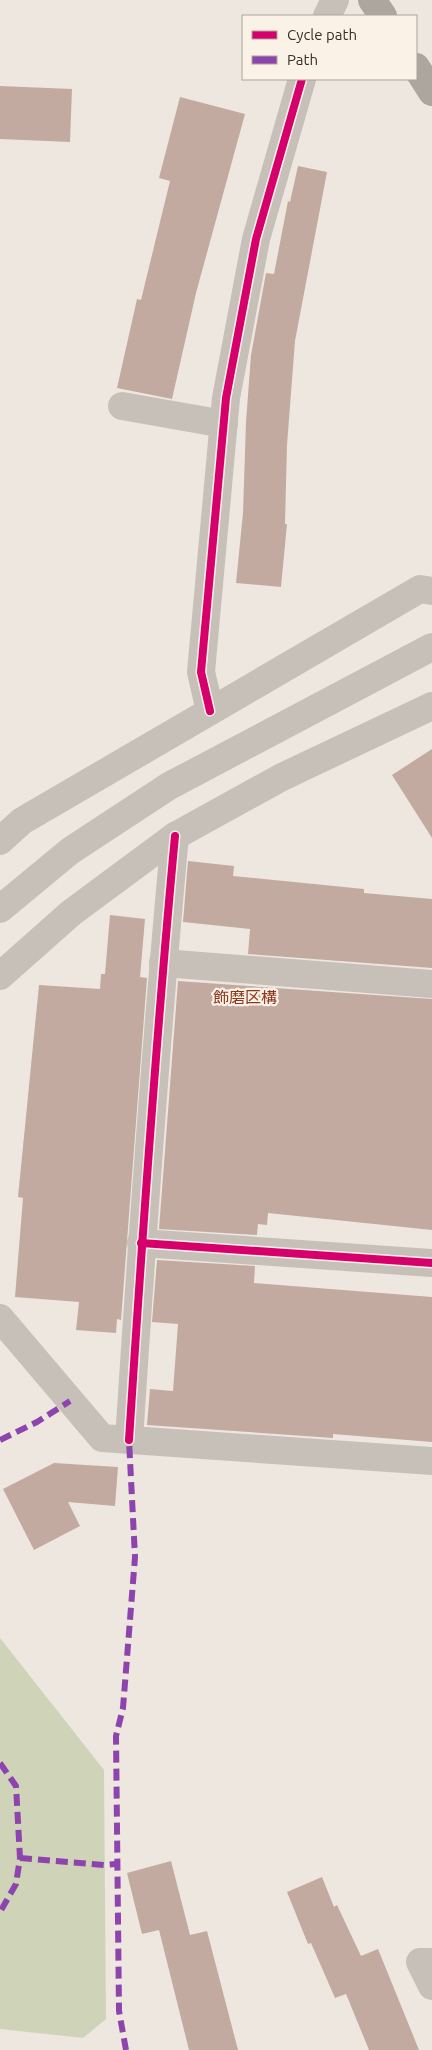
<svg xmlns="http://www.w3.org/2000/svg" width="432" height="2050" font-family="Ubuntu,'Noto Sans JP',sans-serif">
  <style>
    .green { fill: #cfd4b9 }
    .building { fill: #c3aaa0 }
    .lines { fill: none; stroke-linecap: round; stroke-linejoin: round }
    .minor { stroke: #c7c0b9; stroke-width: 28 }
    .highway { stroke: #ada69f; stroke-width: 28 }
    .quiet { stroke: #8e44ad; stroke-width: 6; stroke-dasharray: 12 6; stroke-linecap: butt }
    .cycleway-casing { stroke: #fbf2e7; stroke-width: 11 }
    .cycleway { stroke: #d6006c; stroke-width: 8 }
    .labels { text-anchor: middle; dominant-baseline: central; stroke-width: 4.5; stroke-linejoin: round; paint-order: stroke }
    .quarter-label { font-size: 16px; fill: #8f3618; stroke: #fbf2e7 }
  </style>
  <rect width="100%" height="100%" fill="#eee7e0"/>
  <!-- green -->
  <polygon class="green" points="0,1638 104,1770 106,2019 83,2038 0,2029"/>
  <!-- building -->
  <g class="building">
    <polygon points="0,86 72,89 70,142 0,139"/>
    <polygon points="180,97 245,114 196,293 172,399 117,388 137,299 141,300 170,181 159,178"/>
    <polygon points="298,166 327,172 295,341 287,445 285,524 287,524 281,587 236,583 243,513 246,422 251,355 266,273 274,274 288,201 290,202"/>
    <polygon points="432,749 432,838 392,775"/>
    <polygon points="188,861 234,866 233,876 364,889 364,893 432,899 432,968 248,954 250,929 183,922"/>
    <polygon points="110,915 145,919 140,977 147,978 121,1320 117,1319 116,1333 76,1330 79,1302 15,1297 23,1198 18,1197 39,985 100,989 101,974 105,974"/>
    <polygon points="178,981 432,999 432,1230 268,1213 267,1225 258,1224 257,1235 159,1229"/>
    <polygon points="157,1260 255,1266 254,1283 432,1297 432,1442 333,1434 333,1438 147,1425 150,1389 173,1391 178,1324 152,1322"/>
    <polygon points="54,1463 118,1467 115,1506 68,1502 80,1526 34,1550 3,1489"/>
    <polygon points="171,1861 190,1935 207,1931 238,2050 189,2050 159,1930 142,1934 127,1873"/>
    <polygon points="322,1877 334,1907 337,1905 361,1956 378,1949 419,2050 369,2050 346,1994 335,1998 311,1943 308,1944 287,1892"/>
  </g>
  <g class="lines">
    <!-- minor -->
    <g class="minor">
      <polyline points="327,16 335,0"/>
      <polyline points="122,406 224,424"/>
      <polyline points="210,711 201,672 226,398 256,239 302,79"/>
      <polyline points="0,841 22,821 420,589 432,591"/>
      <polyline points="0,909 70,851 169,786 432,647"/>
      <polyline points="163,963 432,984"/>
      <polyline points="0,976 71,913 175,836 282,777 432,706"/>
      <polyline points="141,1243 432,1263"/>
      <polyline points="0,1318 102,1438 432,1461"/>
      <path d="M129 1440C142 1239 156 1037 175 836"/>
      <polyline points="432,1962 420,1962 432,1986"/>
    </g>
    <!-- highway -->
    <g class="highway">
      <polyline points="372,0 383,16"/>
      <polyline points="416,67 432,92"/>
    </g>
    <!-- quiet -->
    <g class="quiet">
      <polyline points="0,1440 37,1422 70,1401"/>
      <polyline points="0,1763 16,1786 20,1858 16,1884 0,1912"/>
      <polyline points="20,1858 104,1865 116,1864"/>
      <polyline points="126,2050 119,2011 116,1736 123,1708 135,1557 129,1440"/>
    </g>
    <defs>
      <g id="cycleway">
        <polyline points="210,711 201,672 226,398 256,239 302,79"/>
        <polyline points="141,1243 432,1263"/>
        <path d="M129 1440C142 1239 156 1037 175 836"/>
      </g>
    </defs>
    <!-- cycleway casing -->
    <use href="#cycleway" class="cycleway-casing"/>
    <!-- cycleway -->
    <use href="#cycleway" class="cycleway"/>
  </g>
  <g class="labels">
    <!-- quarter labels -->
    <g class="quarter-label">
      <text x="245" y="997">飾磨区構</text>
    </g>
  </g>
  <!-- legend -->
  <rect x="242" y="15" width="175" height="65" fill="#fbf2e7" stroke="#ada39a"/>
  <rect x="252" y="31" width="25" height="8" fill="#d6006c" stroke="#ada39a"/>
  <text x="287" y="40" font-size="15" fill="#382d27">Cycle path</text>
  <rect x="252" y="56" width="25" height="8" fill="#8e44ad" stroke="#ada39a"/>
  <text x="287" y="65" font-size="15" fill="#382d27">Path</text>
</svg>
